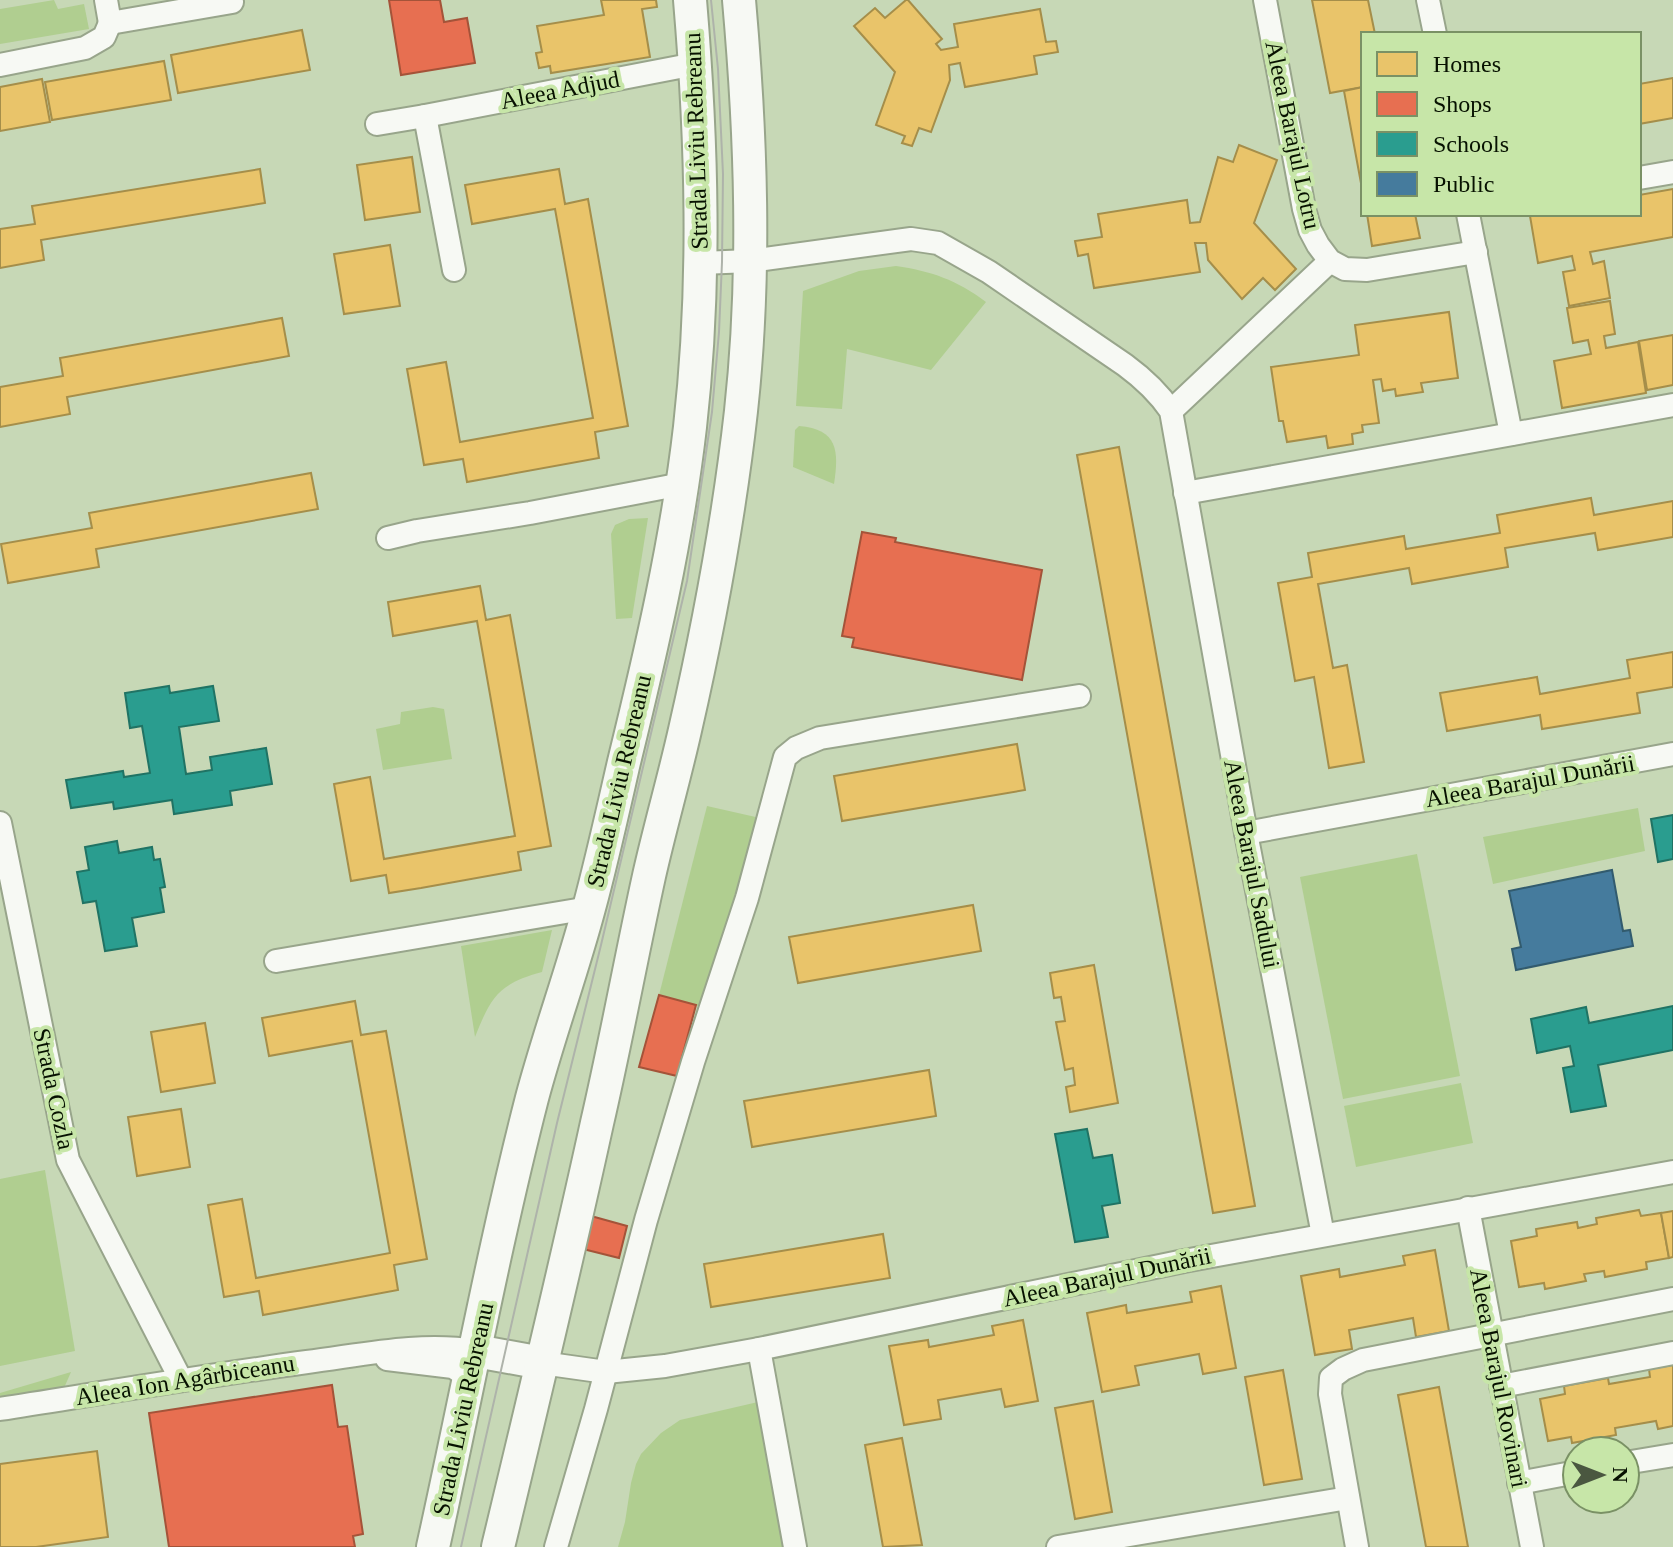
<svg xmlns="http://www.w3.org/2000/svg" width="1673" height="1547" font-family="Georgia,serif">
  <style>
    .green { fill: #b0ce90 }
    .homes { fill: #e9c46a; stroke: #a58e4a; stroke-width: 2 }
    .shops { fill: #e76f51; stroke: #a45339; stroke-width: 2 }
    .schools { fill: #2a9d8f; stroke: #207364; stroke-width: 2 }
    .public { fill: #457b9d; stroke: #325b6e; stroke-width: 2 }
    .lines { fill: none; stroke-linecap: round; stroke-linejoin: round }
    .street-casing { stroke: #98a58b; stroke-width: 26 }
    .secondary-casing { stroke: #98a58b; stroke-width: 36 }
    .street { stroke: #f7f9f4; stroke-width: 22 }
    .secondary { stroke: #f7f9f4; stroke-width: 32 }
    .tram { stroke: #aeb3aa; stroke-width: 2 }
    .labels { text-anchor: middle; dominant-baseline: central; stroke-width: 8; stroke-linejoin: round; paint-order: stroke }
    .street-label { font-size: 24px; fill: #071100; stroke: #c7e6a8 }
  </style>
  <rect width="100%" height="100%" fill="#c7d8b6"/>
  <!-- green -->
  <g class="green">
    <polygon points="54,0 58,9 84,4 89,29 0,44 0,9"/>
    <path d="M896 266C931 271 957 280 986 302L931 370 847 349 842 409 796 406 803 291 859 271Z"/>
    <path d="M799 426C838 429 839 451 834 484L793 467 795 430Z"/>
    <polygon points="648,518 632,618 616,619 611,534 615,525 629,519"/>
    <polygon points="433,707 444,709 452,759 383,770 376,729 400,724 401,712"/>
    <polygon points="707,806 760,818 708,1009 659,995"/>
    <polygon points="1638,808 1645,851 1493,884 1483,837"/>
    <polygon points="1417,854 1460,1076 1343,1099 1300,877"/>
    <path d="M552 930 542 972C498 984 491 997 475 1037L461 946Z"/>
    <polygon points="1461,1083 1473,1143 1356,1167 1344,1106"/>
    <polygon points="45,1170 75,1351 0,1366 0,1179"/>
    <polygon points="71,1372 64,1388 51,1402 0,1415 0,1393"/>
    <polygon points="758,1402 785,1547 618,1547 625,1522 631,1483 636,1464 641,1454 661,1433 680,1420"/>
  </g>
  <!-- homes -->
  <g class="homes">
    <polygon points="601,0 656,0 657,7 642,9 650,57 551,73 550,66 539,68 536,53 542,52 537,26 604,15"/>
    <polygon points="906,0 908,0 942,39 936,44 941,50 958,47 954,24 1040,9 1046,42 1056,41 1058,52 1034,56 1037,74 965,87 960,63 949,65 950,80 931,132 919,128 912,146 902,143 905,136 876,125 895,72 854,26 875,8 885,18"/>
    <polygon points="1312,0 1368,0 1375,34 1363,34 1363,87 1330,93"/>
    <polygon points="302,30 310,70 178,93 171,55"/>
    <polygon points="164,61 171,100 52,120 45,82"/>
    <polygon points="1673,78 1673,118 1639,124 1639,84"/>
    <polygon points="42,79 50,122 0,131 0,87"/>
    <polygon points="1363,87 1363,194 1344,91"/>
    <polygon points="1239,145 1277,160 1254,223 1296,269 1275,290 1263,278 1242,299 1208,260 1206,243 1195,243 1200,272 1094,288 1088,254 1078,256 1075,241 1102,237 1098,214 1187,200 1190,223 1200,222 1218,157 1233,162"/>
    <polygon points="412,157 420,212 365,220 357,165"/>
    <polygon points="260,169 265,203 41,240 44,260 0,268 0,229 35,224 32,206"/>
    <polygon points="559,169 565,204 588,199 628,426 595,432 599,458 467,482 463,459 424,465 407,369 446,362 460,442 593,418 555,209 472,224 465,185"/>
    <polygon points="1673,189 1673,237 1590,252 1593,264 1604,261 1610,298 1569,306 1563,272 1575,270 1572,256 1538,263 1530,216 1539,214 1639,214 1639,195"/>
    <polygon points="1367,214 1415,214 1420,238 1372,246"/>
    <polygon points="390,245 400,306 344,314 334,254"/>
    <polygon points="1610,301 1615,334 1604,336 1606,348 1638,342 1646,393 1562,408 1554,361 1591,354 1588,340 1573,343 1567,308"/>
    <polygon points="1449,312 1458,378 1421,383 1423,392 1396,396 1395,389 1383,391 1381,379 1373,380 1379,423 1362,425 1363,432 1352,434 1353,444 1328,448 1326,436 1287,442 1283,421 1279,421 1271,367 1359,355 1355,325"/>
    <polygon points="282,318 289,356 67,397 70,414 0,427 0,387 63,376 60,358"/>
    <polygon points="1673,335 1673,385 1647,390 1639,341"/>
    <polygon points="1119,447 1255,1206 1213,1213 1077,455"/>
    <polygon points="311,473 318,509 96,549 99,567 8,583 1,544 92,528 89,513"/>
    <polygon points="1591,498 1594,515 1673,501 1673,537 1598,550 1595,533 1505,548 1508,567 1412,584 1409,568 1318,584 1333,668 1347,665 1364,762 1329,768 1314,677 1295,681 1278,583 1312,577 1308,553 1404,536 1406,549 1500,533 1497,515"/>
    <polygon points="480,586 486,620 510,615 551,846 518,852 521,870 421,888 389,893 386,875 351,881 334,784 370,777 384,859 515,836 477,621 393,636 388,602"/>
    <polygon points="1673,652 1673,687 1637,693 1640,713 1542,729 1540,715 1447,731 1440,693 1537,677 1540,694 1630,678 1627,660"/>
    <polygon points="1017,744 1025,790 842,821 834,776"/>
    <polygon points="973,905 981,951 798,983 789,937"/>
    <polygon points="1094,965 1118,1103 1070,1112 1066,1087 1075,1085 1073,1068 1065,1070 1056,1022 1065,1021 1061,997 1054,998 1050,973"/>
    <polygon points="355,1001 361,1035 386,1031 427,1259 394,1265 398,1290 263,1315 259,1291 224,1297 208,1205 242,1199 256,1278 390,1253 352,1041 269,1056 262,1018"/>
    <polygon points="205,1023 215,1083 161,1092 151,1032"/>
    <polygon points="929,1070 936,1116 752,1147 744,1101"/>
    <polygon points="181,1109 190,1167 137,1176 128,1117"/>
    <polygon points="1639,1210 1641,1216 1661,1213 1669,1258 1646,1262 1647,1269 1605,1277 1604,1271 1584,1274 1586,1281 1545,1289 1544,1283 1519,1287 1511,1241 1537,1236 1536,1229 1577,1222 1578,1228 1597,1224 1596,1218"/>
    <polygon points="1673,1211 1673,1257 1669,1258 1661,1213"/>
    <polygon points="883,1234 890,1278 711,1307 704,1264"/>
    <polygon points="1435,1250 1449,1331 1416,1337 1413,1318 1349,1330 1352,1349 1315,1355 1301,1276 1339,1269 1340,1277 1405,1265 1403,1256"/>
    <polygon points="1221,1286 1236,1368 1203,1374 1199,1354 1135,1366 1139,1385 1102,1392 1087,1313 1126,1305 1127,1313 1192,1302 1190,1292"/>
    <polygon points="1023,1320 1038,1401 1005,1407 1001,1389 938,1400 941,1419 904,1425 889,1346 928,1340 929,1347 994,1335 992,1326"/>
    <polygon points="1673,1365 1673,1426 1658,1429 1656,1421 1615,1428 1616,1435 1572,1443 1571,1437 1548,1441 1540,1399 1565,1394 1564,1386 1608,1378 1609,1384 1650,1377 1649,1369"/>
    <polygon points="1283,1370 1302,1479 1264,1485 1245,1377"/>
    <polygon points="1439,1387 1468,1547 1426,1547 1398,1395"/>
    <polygon points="1093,1401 1112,1512 1075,1519 1055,1408"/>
    <polygon points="902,1438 922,1545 883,1547 865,1445"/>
    <polygon points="97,1451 108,1537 36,1547 0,1547 0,1464"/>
  </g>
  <!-- shops -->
  <g class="shops">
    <polygon points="389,0 440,0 444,22 467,18 475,63 401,75"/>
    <polygon points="862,532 896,538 895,542 1042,570 1022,680 852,647 854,638 842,636"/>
    <polygon points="659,995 696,1005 677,1076 639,1067"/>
    <polygon points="591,1216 627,1226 619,1258 583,1249"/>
    <polygon points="332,1385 338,1427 347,1426 363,1534 353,1536 355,1547 169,1547 149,1413"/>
  </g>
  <!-- schools -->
  <g class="schools">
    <polygon points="169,686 170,693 213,686 219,721 179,727 186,774 212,770 210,757 266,748 272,784 230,791 232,805 174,814 172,800 114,809 113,802 71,808 66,780 123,771 124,777 150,773 142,726 130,728 125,693"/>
    <polygon points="1673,815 1673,859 1658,862 1651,819"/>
    <polygon points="117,841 119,853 152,847 154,860 160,859 165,887 160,888 164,912 132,918 137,946 105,951 96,901 83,903 77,872 89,870 85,847"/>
    <polygon points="1673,1006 1673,1050 1598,1065 1606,1106 1571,1112 1563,1068 1574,1066 1570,1046 1537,1053 1531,1019 1586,1007 1589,1023"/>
    <polygon points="1087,1129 1093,1158 1112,1155 1120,1203 1102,1206 1108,1237 1075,1242 1055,1134"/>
  </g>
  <!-- public -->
  <polygon class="public" points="1612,870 1623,931 1630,930 1633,946 1516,970 1512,949 1521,947 1509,891"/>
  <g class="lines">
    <defs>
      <g id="street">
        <polyline points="106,0 110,23"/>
        <polyline points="1265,0 1304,209 1310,230 1318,245 1330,261 1345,269 1367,270 1476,252"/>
        <polyline points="1428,0 1435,34"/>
        <polyline points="110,23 232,2"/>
        <polyline points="0,65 85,48 104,37 110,23"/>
        <polyline points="425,116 454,270"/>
        <polyline points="377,124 425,116 695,64"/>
        <polyline points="1639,178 1673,172"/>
        <polyline points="1468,214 1511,434"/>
        <path d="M701 263 750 261 911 239 938 243 989 272 1125 365C1144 379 1158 392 1171 411L1246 833 1323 1235"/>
        <polyline points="1171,411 1330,261"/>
        <polyline points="1185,493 1673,405"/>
        <polyline points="388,538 417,531 530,513 682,484"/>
        <polyline points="0,823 68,1160 181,1380"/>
        <polyline points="1246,833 1673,754"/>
        <polyline points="276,961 589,908"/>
        <polyline points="1468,1208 1532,1547"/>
        <polyline points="759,1349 795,1547"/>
        <polyline points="387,1359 453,1367 470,1378"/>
        <polyline points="542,1363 606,1372 665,1366 759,1349 1184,1261 1673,1172"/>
        <polyline points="1501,1386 1673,1353"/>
        <path d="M0 1409C102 1393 204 1376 307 1362 363 1355 419 1342 476 1351"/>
        <polyline points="1625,1463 1673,1455"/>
        <polyline points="1519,1483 1577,1472"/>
        <polyline points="556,1547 596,1409 646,1220 693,1062 747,898 785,757 796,748 820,738 1079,696"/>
        <polyline points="1058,1547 1348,1498"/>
        <polyline points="1357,1547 1330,1394 1331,1378 1343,1369 1363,1360 1673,1299"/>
      </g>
      <g id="secondary">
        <polyline points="476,1351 542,1363"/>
        <path d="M433 1547C466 1398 494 1246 532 1098 549 1034 572 972 589 908 602 860 613 810 624 762 651 652 677 540 690 427 706 285 702 142 690 0"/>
        <path d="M498 1547C532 1406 566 1265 597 1123 616 1041 631 958 649 876 660 827 674 779 685 730 709 625 729 518 741 411 756 274 751 136 739 0"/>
      </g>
    </defs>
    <!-- street casing -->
    <use href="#street" class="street-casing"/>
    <!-- secondary casing -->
    <use href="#secondary" class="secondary-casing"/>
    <!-- street -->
    <use href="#street" class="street"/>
    <!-- secondary -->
    <use href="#secondary" class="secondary"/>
    <!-- tram -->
    <polyline class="tram" points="461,1547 557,1123 601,945 687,581 712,412 719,332 722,262 723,174 718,69 711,0"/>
  </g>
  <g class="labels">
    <!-- street labels -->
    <g class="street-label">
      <text transform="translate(560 90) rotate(-11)">Aleea Adjud</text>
      <text transform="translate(1293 135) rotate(78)">Aleea Barajul Lotru</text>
      <text transform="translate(696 141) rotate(-92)">Strada Liviu Rebreanu</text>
      <text transform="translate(619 781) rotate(-77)">Strada Liviu Rebreanu</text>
      <text transform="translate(1530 781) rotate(-10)">Aleea Barajul Dunării</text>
      <text transform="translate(1252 864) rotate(79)">Aleea Barajul Sadului</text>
      <text transform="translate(54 1089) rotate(78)">Strada Cozla</text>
      <text transform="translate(1107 1277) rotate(-12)">Aleea Barajul Dunării</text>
      <text transform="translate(1499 1378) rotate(79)">Aleea Barajul Rovinari</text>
      <text transform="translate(185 1380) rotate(-9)">Aleea Ion Agârbiceanu</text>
      <text transform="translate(463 1409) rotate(-78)">Strada Liviu Rebreanu</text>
    </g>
  </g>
  <!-- legend -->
  <rect x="1361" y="32" width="280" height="184" fill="#c7e6a8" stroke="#7a9165" stroke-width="2"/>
  <rect x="1377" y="52" width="40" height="24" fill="#e9c46a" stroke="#7a9165" stroke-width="2"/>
  <text x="1433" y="72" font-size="24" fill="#071100">Homes</text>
  <rect x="1377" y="92" width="40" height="24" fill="#e76f51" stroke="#7a9165" stroke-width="2"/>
  <text x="1433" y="112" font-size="24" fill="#071100">Shops</text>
  <rect x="1377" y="132" width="40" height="24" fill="#2a9d8f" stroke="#7a9165" stroke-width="2"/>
  <text x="1433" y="152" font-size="24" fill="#071100">Schools</text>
  <rect x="1377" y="172" width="40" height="24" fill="#457b9d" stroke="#7a9165" stroke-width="2"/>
  <text x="1433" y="192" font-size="24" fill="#071100">Public</text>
  <!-- north arrow -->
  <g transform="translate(1601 1475) rotate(90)"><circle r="38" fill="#c7e6a8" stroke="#7a9165" stroke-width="2"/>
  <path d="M0-6L14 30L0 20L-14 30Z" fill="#4a5740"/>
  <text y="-12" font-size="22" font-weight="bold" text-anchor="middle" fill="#071100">N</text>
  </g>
</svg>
